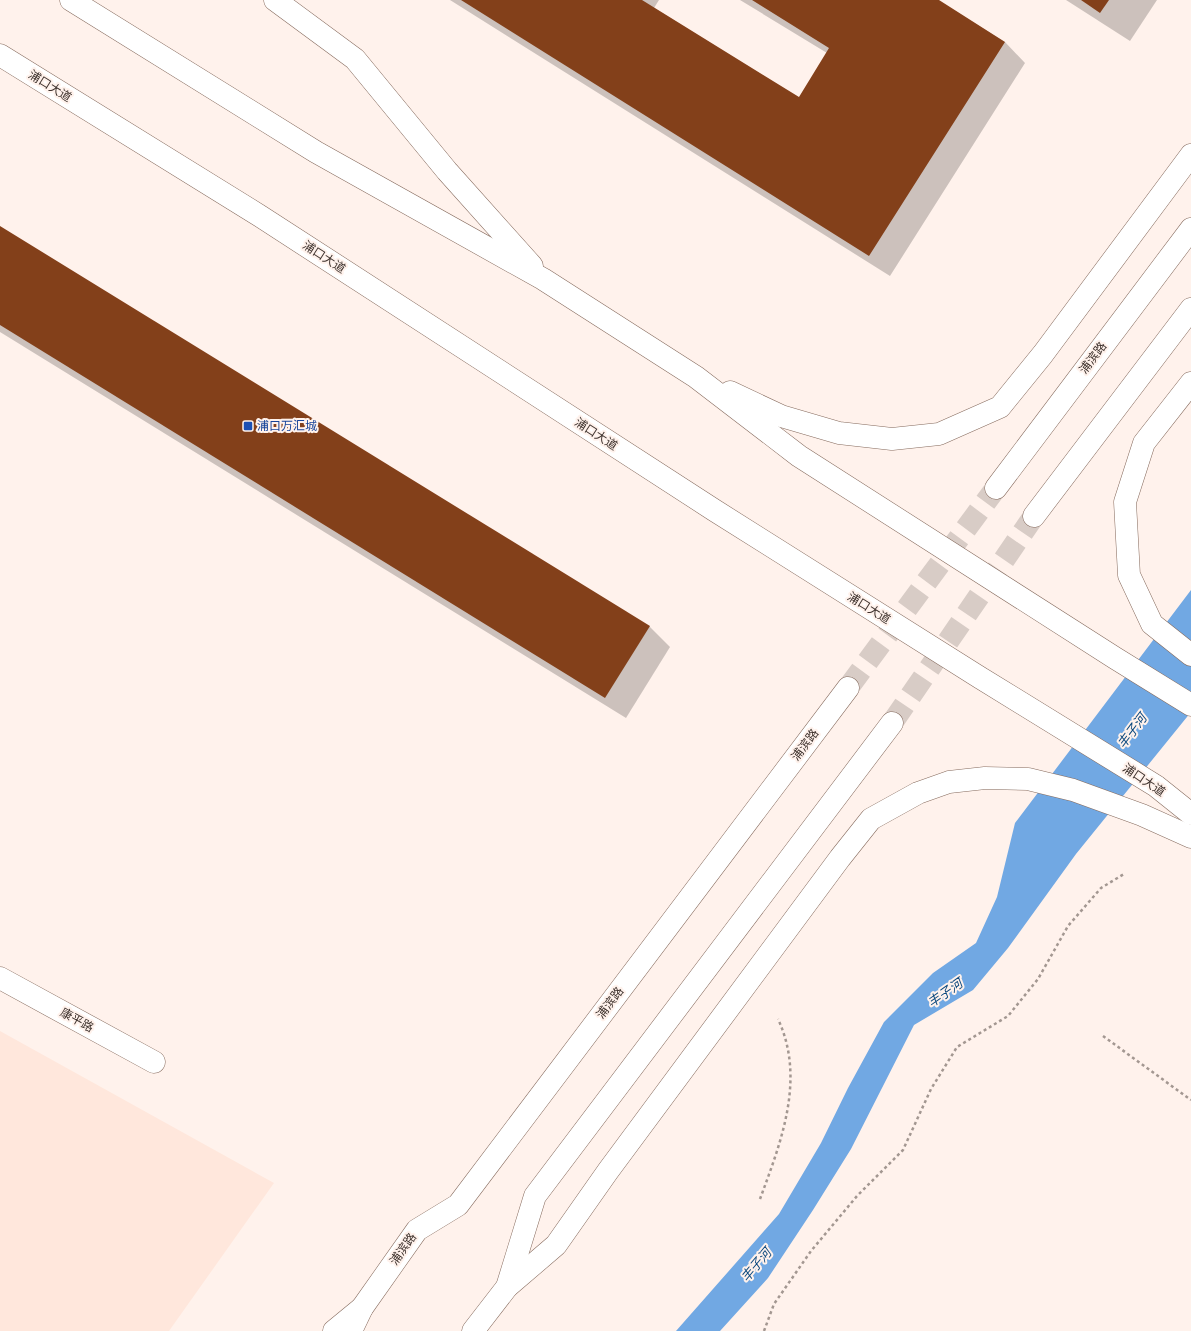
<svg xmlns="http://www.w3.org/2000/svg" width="1191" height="1331" font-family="'Fira Sans Condensed','Noto Sans SC',sans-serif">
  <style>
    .built { fill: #ffe7dc }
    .water { fill: #71a8e3 }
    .shadow { fill: #0003 }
    .building { fill: #83401a }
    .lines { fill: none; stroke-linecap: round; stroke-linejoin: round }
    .primary-tunnel { stroke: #d8ccc6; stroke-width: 22; stroke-dasharray: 22 11; stroke-linecap: butt }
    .street-casing { stroke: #866b5e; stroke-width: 23 }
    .secondary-casing { stroke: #866b5e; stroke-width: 23 }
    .primary-casing { stroke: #866b5e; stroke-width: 23 }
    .highway-casing { stroke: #866b5e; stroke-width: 23 }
    .path { stroke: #a39791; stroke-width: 2.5; stroke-dasharray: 3 3; stroke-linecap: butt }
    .street { stroke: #fff; stroke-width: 22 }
    .secondary { stroke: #fff; stroke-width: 22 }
    .primary { stroke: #fff; stroke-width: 22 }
    .highway { stroke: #fff; stroke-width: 22 }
    .transit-dot { fill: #1a4fb4; stroke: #fff2ec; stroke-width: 1.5 }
    .labels { text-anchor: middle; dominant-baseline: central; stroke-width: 4; stroke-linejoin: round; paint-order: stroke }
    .street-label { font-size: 12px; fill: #3e322d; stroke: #fff2ec }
    .transit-label { font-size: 12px; fill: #164399; stroke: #fff2ec; text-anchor: start }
    .water-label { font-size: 13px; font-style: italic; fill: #0a477d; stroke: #fff2ec }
  </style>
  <rect width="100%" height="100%" fill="#fff2ec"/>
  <!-- built -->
  <polygon class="built" points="0,1031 274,1183 169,1331 0,1331"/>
  <!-- water -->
  <polygon class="water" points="1191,590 1191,712 1076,854 1008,948 973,990 914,1025 851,1149 813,1210 768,1278 720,1331 676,1331 779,1214 821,1143 848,1088 884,1022 933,973 976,943 997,897 1015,823"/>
  <!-- shadow -->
  <g class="shadow">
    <polygon points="450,0 659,0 654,8 799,98 827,53 740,0 937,0 1005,42 1025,63 890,276"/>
    <polygon points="1066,0 1157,0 1130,41"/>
    <polygon points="0,227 650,627 670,647 626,718 0,332"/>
  </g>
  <!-- building -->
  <g class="building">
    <polygon points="461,0 642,0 799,97 829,48 752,0 939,0 1005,42 869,256"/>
    <polygon points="1081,0 1109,0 1100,13"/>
    <polygon points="0,226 650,626 605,698 0,325"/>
  </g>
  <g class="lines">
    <!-- primary-tunnel -->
    <g class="primary-tunnel">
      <polyline points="848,688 996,488"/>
      <polyline points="892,723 1034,516"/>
    </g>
    <defs>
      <polyline id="street" points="0,978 154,1062"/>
      <polyline id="secondary" points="334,1331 362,1308"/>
      <g id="primary">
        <polyline points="996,488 1191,229"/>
        <polyline points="1034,516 1191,309"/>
        <polyline points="351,1331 362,1308 417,1230 458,1205 848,688"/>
        <polyline points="473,1331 507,1287 535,1196 892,723"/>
      </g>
      <g id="highway">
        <polyline points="71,0 316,152 543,279 696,377 799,456 1115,658 1191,705"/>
        <polyline points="275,0 355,59 447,171 532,266"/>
        <polyline points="0,55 260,216 714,510 979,677 1156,786 1191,814"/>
        <polyline points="1191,383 1144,443 1125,502 1129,575 1152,624 1191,655"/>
        <polyline points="730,392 781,416 839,433 892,439 939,434 1000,407 1043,354 1191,155"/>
        <polyline points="507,1287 556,1245 608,1171 840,858 871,819 918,793 949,782 985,778 1028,779 1073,790 1142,815 1191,837"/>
      </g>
    </defs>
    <!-- street casing -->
    <use href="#street" class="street-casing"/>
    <!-- secondary casing -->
    <use href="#secondary" class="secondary-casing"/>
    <!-- primary casing -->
    <use href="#primary" class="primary-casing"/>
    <!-- highway casing -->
    <use href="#highway" class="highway-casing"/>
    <!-- path -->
    <g class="path">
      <polyline points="1103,1036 1191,1100"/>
      <path d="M760 1199C781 1142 806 1079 778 1019"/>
      <polyline points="764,1331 774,1304 811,1251 857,1196 903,1150 931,1089 957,1047 1008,1016 1038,979 1068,926 1101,888 1124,874"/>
    </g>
    <!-- street -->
    <use href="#street" class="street"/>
    <!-- secondary -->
    <use href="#secondary" class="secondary"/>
    <!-- primary -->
    <use href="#primary" class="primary"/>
    <!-- highway -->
    <use href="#highway" class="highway"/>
  </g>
  <!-- markers -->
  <rect class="transit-dot" x="243" y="421" width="10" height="10" rx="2"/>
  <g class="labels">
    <!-- street labels -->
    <g class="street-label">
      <text transform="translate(50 86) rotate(32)">浦口大道</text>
      <text transform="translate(324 257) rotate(33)">浦口大道</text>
      <text transform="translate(1093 358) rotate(-53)">浦滨路</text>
      <text transform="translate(596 434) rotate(33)">浦口大道</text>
      <text transform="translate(869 608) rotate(32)">浦口大道</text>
      <text transform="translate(805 745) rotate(-53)">浦滨路</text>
      <text transform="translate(1144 780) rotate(34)">浦口大道</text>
      <text transform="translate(610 1003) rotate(-53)">浦滨路</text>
      <text transform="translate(77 1020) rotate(29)">康平路</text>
      <text transform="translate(403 1249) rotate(-55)">浦滨路</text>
    </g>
    <!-- transit labels -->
    <g class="transit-label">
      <text x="257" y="426">浦口万汇城</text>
    </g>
    <!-- water labels -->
    <g class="water-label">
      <text transform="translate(1132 731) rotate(-53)">丰子河</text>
      <text transform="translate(945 993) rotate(-35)">丰子河</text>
      <text transform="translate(756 1265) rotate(-50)">丰子河</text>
    </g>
  </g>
</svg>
